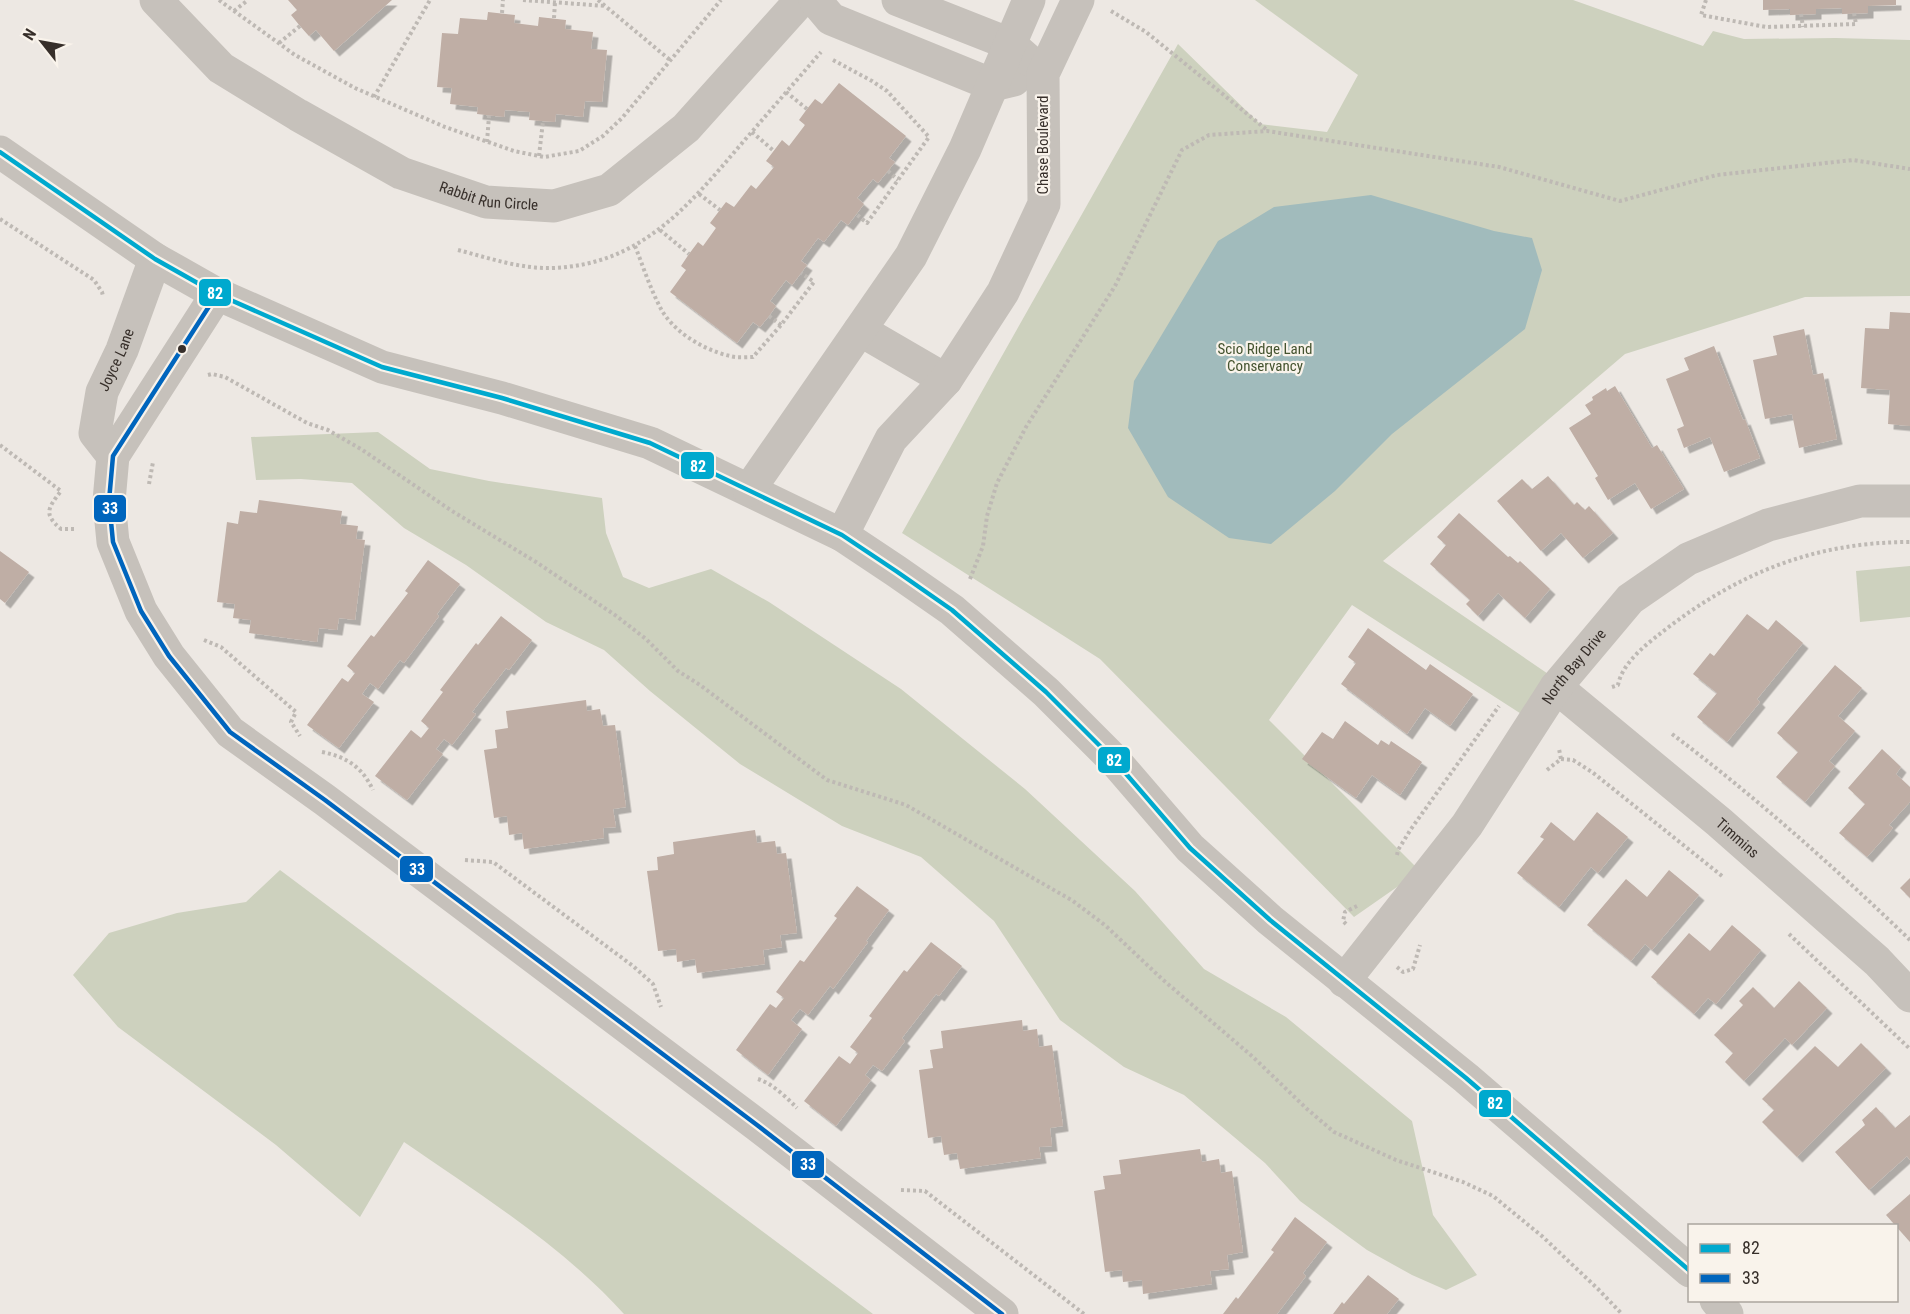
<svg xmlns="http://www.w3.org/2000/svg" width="1910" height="1314" font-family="'Roboto Condensed',sans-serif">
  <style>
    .green { fill: #cdd1be }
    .water { fill: #a1bbbc }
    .building { fill: #bfaea5; filter: url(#shadow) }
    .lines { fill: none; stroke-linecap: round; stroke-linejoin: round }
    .path { stroke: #beb9b4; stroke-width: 4; stroke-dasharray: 3 3; stroke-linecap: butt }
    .minor { stroke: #c6c1bb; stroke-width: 33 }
    .bus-1-casing { stroke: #f9f3eb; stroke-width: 9 }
    .bus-2-casing { stroke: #f9f3eb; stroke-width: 9 }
    .bus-1 { stroke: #00a9ce; stroke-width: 4.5 }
    .bus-2 { stroke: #0065bd; stroke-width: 4.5 }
    .bus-dot { fill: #372f2a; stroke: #f9f3eb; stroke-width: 2 }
    .labels { text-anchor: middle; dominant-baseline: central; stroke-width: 4.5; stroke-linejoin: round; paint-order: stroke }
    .street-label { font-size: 15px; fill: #372f2a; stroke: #f9f3eb }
    .park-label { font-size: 15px; fill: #44532f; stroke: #f9f3eb }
    .line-badge { stroke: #f9f3eb; stroke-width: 2 }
    .badge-label { font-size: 16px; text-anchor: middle; font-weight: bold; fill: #fff }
  </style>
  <defs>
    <filter id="shadow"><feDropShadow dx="5.5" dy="5.5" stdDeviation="0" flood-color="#0004"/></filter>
  </defs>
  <rect width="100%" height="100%" fill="#ede8e3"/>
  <!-- green -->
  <g class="green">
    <polygon points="1255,0 1573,0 1703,46 1713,31 1744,39 1836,38 1910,40 1910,296 1805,297 1625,354 1383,561 1557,680 1529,719 1352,605 1269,720 1420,871 1354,917 1100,659 902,533 1178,44 1260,124 1327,132 1358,75"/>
    <polygon points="378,432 430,469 489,481 602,498 606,533 623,577 649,588 711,569 769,602 901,689 1025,789 1135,891 1204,969 1286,1017 1412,1121 1433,1215 1477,1275 1446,1290 1412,1275 1367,1250 1300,1201 1265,1163 1184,1095 1124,1067 1060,1020 994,921 921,857 842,826 740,764 650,691 604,650 546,622 466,565 404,528 352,483 301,479 256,480 251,437"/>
    <polygon points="1910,566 1910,617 1860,622 1856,571"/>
    <path d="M280 870 873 1314H624C564 1247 478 1193 404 1142L360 1217 276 1145 118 1027 73 975 109 933 177 913 246 902Z"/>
  </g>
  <!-- water -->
  <polygon class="water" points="1371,195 1494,231 1532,238 1542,270 1525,329 1392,434 1335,491 1271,544 1229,538 1168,497 1128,428 1134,381 1218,241 1274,207"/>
  <!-- building -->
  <g class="building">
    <polygon points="288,0 392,0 334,51 316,30 309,36 300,26 291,15 297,10"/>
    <polygon points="1763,0 1896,0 1896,5 1868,6 1868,13 1842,14 1842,8 1816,9 1816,14 1790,15 1790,9 1763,10"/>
    <polygon points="488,12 515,15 514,23 538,26 539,17 566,20 565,29 593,32 591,49 607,50 602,102 585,101 583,117 556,114 555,122 529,120 530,112 505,110 504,117 477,114 478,107 450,104 452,88 437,87 442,33 458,34 460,18 487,20"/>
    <polygon points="839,83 906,136 889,158 895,162 878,183 873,179 857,198 864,204 848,225 841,220 824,242 818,238 801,261 807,265 792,285 786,280 770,301 776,306 769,316 760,327 753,322 737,343 670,292 686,270 681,266 689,254 698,242 703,246 716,228 710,223 726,202 734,207 751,185 756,189 774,167 766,161 782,140 789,146 805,125 799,120 807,109 815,99 822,104"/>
    <polygon points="1890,312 1910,313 1910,426 1888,424 1890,390 1861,388 1865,328 1889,329"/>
    <polygon points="1804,329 1813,375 1823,373 1837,439 1799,448 1792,414 1765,419 1753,360 1777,355 1773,336"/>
    <polygon points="1714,346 1743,420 1745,419 1760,458 1724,472 1710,437 1684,448 1677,429 1684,426 1666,379 1689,370 1684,358"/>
    <polygon points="1615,386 1652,448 1657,445 1684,489 1651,509 1635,483 1608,500 1595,478 1598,476 1569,428 1591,414 1585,405 1593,400 1592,397 1606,388 1607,391"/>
    <polygon points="1548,476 1574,505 1577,502 1585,510 1589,506 1613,533 1583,558 1561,533 1541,551 1497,501 1522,479 1532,489"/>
    <polygon points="259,500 342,511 340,524 358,526 356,539 365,540 355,620 339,618 337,630 319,628 317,642 249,633 251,620 233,618 235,604 217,602 227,522 238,524 240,511 257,513"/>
    <polygon points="1459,513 1508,557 1510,556 1518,563 1520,561 1550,589 1525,618 1498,593 1478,616 1466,604 1470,600 1430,564 1446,545 1437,537"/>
    <polygon points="0,551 29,572 5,603 0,599"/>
    <polygon points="428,560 460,584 437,614 439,616 404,663 400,660 378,689 370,683 362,694 374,702 339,748 307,725 342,678 348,682 355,673 347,666 371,635 374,637 408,593 405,591"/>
    <polygon points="1747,614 1768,630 1776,620 1803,643 1757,699 1760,702 1727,742 1697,717 1717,693 1693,674 1710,653 1714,656"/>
    <polygon points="501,616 532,640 509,670 506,668 472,712 476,714 452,745 444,739 436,749 443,754 407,800 375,776 411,730 421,738 429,728 421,721 443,692 440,690 476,643 478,645"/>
    <polygon points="1368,628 1426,670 1430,664 1473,694 1450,726 1425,708 1407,734 1341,684 1356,663 1348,657"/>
    <polygon points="1835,665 1862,688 1838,716 1855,731 1829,761 1835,766 1805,802 1776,777 1798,752 1777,733"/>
    <polygon points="586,700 587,711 600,709 603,726 615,725 626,807 613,809 616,827 603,828 604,838 524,849 522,833 509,835 507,816 494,818 484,750 497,748 495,730 508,728 506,711"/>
    <polygon points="1345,721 1378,745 1381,740 1389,745 1391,741 1422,762 1400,795 1372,775 1356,798 1302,759 1322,732 1333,739"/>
    <polygon points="1882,749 1901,767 1896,774 1910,787 1910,802 1889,825 1893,828 1867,857 1839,833 1865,804 1848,788"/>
    <polygon points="1597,812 1628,837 1598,873 1591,867 1559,907 1517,873 1544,839 1540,837 1551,822 1574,841"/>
    <polygon points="755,830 757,843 775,841 777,854 786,853 797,933 780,935 782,947 763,950 765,964 697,973 695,959 677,962 676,949 658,951 647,871 658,870 657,857 674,854 673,842"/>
    <polygon points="1669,870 1699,895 1652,950 1645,944 1631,961 1587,925 1626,879 1647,897"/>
    <polygon points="1910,878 1910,898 1900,888"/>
    <polygon points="857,886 889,910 866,941 868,942 833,989 830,986 808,1015 800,1009 791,1020 802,1029 768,1075 736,1050 770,1004 776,1008 784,998 776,992 800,960 804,962 837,918 834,916"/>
    <polygon points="1732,925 1761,950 1716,1004 1708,998 1694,1014 1651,977 1689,933 1710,951"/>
    <polygon points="931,942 962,966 939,996 936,994 902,1038 905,1041 882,1071 873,1065 865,1075 871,1080 836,1126 804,1101 839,1056 850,1064 858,1053 850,1047 872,1018 869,1016 904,970 907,972"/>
    <polygon points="1799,981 1827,1008 1792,1045 1785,1038 1744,1081 1725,1062 1733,1053 1714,1035 1743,1005 1739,1001 1753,987 1774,1008"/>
    <polygon points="1022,1020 1023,1031 1037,1029 1039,1047 1052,1045 1063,1126 1050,1128 1052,1146 1039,1147 1041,1158 960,1169 957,1153 944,1155 941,1136 928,1138 919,1070 933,1068 930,1050 943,1048 941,1031"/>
    <polygon points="1861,1043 1886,1068 1797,1157 1762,1122 1774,1110 1762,1099 1815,1046 1838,1067"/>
    <polygon points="1876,1107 1895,1128 1910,1115 1910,1160 1907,1156 1869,1190 1835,1152 1865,1125 1862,1120"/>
    <polygon points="1200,1149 1202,1162 1219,1159 1221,1173 1232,1171 1243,1252 1227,1255 1229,1269 1210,1271 1212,1284 1143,1294 1142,1280 1123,1282 1122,1270 1105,1272 1094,1191 1105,1189 1103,1176 1121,1174 1119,1160"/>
    <polygon points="1910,1194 1910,1242 1886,1215"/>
    <polygon points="1295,1217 1327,1242 1303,1273 1306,1276 1277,1314 1223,1314 1236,1297 1238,1299 1274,1252 1271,1250"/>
    <polygon points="1368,1275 1399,1299 1387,1314 1333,1314 1342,1302 1344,1304"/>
  </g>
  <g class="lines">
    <!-- path -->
    <g class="path">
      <polyline points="219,0 295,55 355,88 445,127 514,151 544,157 579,151 603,136 622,118 721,0"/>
      <polyline points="523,0 606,6"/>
      <polyline points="598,0 670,60"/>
      <polyline points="1706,0 1701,15 1766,27 1856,24 1854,13"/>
      <polyline points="234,11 248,0"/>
      <polyline points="1111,11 1146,32 1267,130"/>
      <polyline points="502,13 503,0"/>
      <polyline points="1801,14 1803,27"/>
      <polyline points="554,18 555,2"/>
      <polyline points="279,43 300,26"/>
      <polyline points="833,60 872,81 887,91 929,137 867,223 856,214"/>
      <polyline points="786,92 807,109"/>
      <polyline points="374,97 430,0"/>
      <polyline points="752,132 774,151"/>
      <polyline points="487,142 489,116"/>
      <polyline points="539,156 543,121"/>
      <polyline points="888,171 898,180"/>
      <polyline points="699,194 720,210"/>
      <polyline points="0,219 94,280 102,292 103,296"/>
      <polyline points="660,230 689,254"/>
      <path d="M635 246C643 266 650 288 660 307 672 331 703 350 730 356 737 358 746 357 753 357L781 325 814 282 801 273"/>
      <path d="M458 250C489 258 520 269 552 268 642 265 689 205 743 142 769 112 795 82 821 52"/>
      <polyline points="769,316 781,325"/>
      <polyline points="208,375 212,374 225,377 307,423 328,430 361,449 452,511 536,562 615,615 646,639 678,671 700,685 827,780 906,805 1073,901 1106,926 1162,979 1253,1057 1307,1109 1334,1132 1396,1160 1463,1182 1493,1196 1543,1237 1598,1289 1622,1314"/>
      <path d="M0 445 61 491C48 508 43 514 61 529H76"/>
      <polyline points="149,484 153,462"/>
      <polyline points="970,579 983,546 987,516 997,483 1026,427 1115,286 1182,150 1209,135 1267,131 1499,167 1620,201 1717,175 1853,160 1910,169"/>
      <polyline points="204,640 221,647 296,712 291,722 300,736"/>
      <path d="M1612 687 1618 685C1622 664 1644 646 1661 633 1736 574 1813 542 1910 542"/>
      <path d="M1672 734C1756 797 1834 867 1910 940"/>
      <path d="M322 752C347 757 362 767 373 790"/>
      <polyline points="1561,759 1573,760 1592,772 1722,876"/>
      <polyline points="1547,770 1561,759 1559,749"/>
      <polyline points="1397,855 1398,850 1411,829 1499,706"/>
      <polyline points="465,860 493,862 633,966 653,984 661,1007"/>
      <polyline points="1346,924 1343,921 1345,912 1357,906"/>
      <polyline points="1789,934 1910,1049"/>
      <polyline points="1397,967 1403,972 1413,969 1420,945"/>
      <path d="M758 1079C773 1084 786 1097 797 1108"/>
      <polyline points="901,1190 925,1191 1084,1314"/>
    </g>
    <!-- minor -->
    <g class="minor">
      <path id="s1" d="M156 0 221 68 298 115 401 173 486 202 554 206 609 190 686 128 801 0"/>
      <polyline points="815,0 831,19 993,85 1014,80"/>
      <polyline points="898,0 1010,44 1027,59"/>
      <polyline points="0,152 155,259 217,294 382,367 502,398 650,443 842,535 896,571 952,610 1046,692 1115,761 1190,848 1270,920 1466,1078 1690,1271"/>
      <polyline points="217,294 113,456 109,501 113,542 141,611 169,656 230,732 325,800 757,1125 1002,1314"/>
      <polyline points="860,330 946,380"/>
      <path id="s2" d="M113 456 95 433 102 392 122 350 155 259"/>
      <polyline points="749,490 911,256 965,149 1029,0"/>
      <polyline points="842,535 891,439 946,380 1003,292 1044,204 1043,74 1078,0"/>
      <path id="s3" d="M1556 687 1719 822 1877 961 1910 996"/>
      <path id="s4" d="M1344 981 1467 825 1556 687 1630 599 1688 559 1768 525 1860 501H1910"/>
      <polyline points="1716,1300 1727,1314"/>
    </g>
    <defs>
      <polyline id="bus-1" points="0,152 155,259 217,294 382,367 502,398 650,443 842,535 896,571 952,610 1046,692 1115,761 1190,848 1270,920 1466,1078 1690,1271"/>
      <polyline id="bus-2" points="217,294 113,456 109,501 113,542 141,611 169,656 230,732 325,800 757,1125 1002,1314"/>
    </defs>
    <!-- bus-1 casing -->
    <use href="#bus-1" class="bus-1-casing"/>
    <!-- bus-2 casing -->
    <use href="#bus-2" class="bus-2-casing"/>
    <!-- bus-1 -->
    <use href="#bus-1" class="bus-1"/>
    <!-- bus-2 -->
    <use href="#bus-2" class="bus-2"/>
  </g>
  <!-- markers -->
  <circle class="bus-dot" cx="182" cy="349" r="5"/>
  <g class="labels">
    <!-- street labels -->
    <g class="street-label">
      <text transform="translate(1043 145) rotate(-90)">Chase Boulevard</text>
      <text stroke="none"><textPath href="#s1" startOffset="394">Rabbit Run Circle</textPath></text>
      <text stroke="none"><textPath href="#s2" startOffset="106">Joyce Lane</textPath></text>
      <text stroke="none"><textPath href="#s4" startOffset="390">North Bay Drive</textPath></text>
      <text stroke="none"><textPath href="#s3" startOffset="236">Timmins</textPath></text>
    </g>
    <!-- park labels -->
    <g class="park-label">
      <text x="1265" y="349">Scio Ridge Land<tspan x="1265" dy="17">Conservancy</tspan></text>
    </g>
  </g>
  <g class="line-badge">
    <rect x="198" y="278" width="34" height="29" rx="6" fill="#00a9ce"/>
    <rect x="680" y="451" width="35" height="29" rx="6" fill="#00a9ce"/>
    <rect x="93" y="494" width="34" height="29" rx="6" fill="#0065bd"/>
    <rect x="1097" y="746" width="34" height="28" rx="6" fill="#00a9ce"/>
    <rect x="399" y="855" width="35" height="28" rx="6" fill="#0065bd"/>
    <rect x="1478" y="1089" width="34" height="29" rx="6" fill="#00a9ce"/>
    <rect x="791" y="1150" width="34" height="29" rx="6" fill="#0065bd"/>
  </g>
  <g class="badge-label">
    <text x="215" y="299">82</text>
    <text x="698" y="472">82</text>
    <text x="110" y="514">33</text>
    <text x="1114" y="766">82</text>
    <text x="417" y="875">33</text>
    <text x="1495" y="1109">82</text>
    <text x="808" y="1170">33</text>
  </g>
  <!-- legend -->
  <rect x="1688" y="1224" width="210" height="78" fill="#f9f3eb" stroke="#aba59e" stroke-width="1.5"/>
  <rect x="1700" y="1244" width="30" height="9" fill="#00a9ce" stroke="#aba59e" stroke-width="1.5"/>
  <text x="1742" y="1254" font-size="18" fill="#372f2a">82</text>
  <rect x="1700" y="1274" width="30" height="9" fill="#0065bd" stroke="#aba59e" stroke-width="1.5"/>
  <text x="1742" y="1284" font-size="18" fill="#372f2a">33</text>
  <!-- north arrow -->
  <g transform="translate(42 42) rotate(301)" stroke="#f9f3eb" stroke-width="4.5" paint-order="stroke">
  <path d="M0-4.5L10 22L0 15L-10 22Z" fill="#372f2a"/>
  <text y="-9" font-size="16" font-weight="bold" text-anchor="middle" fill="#372f2a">N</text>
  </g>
</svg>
